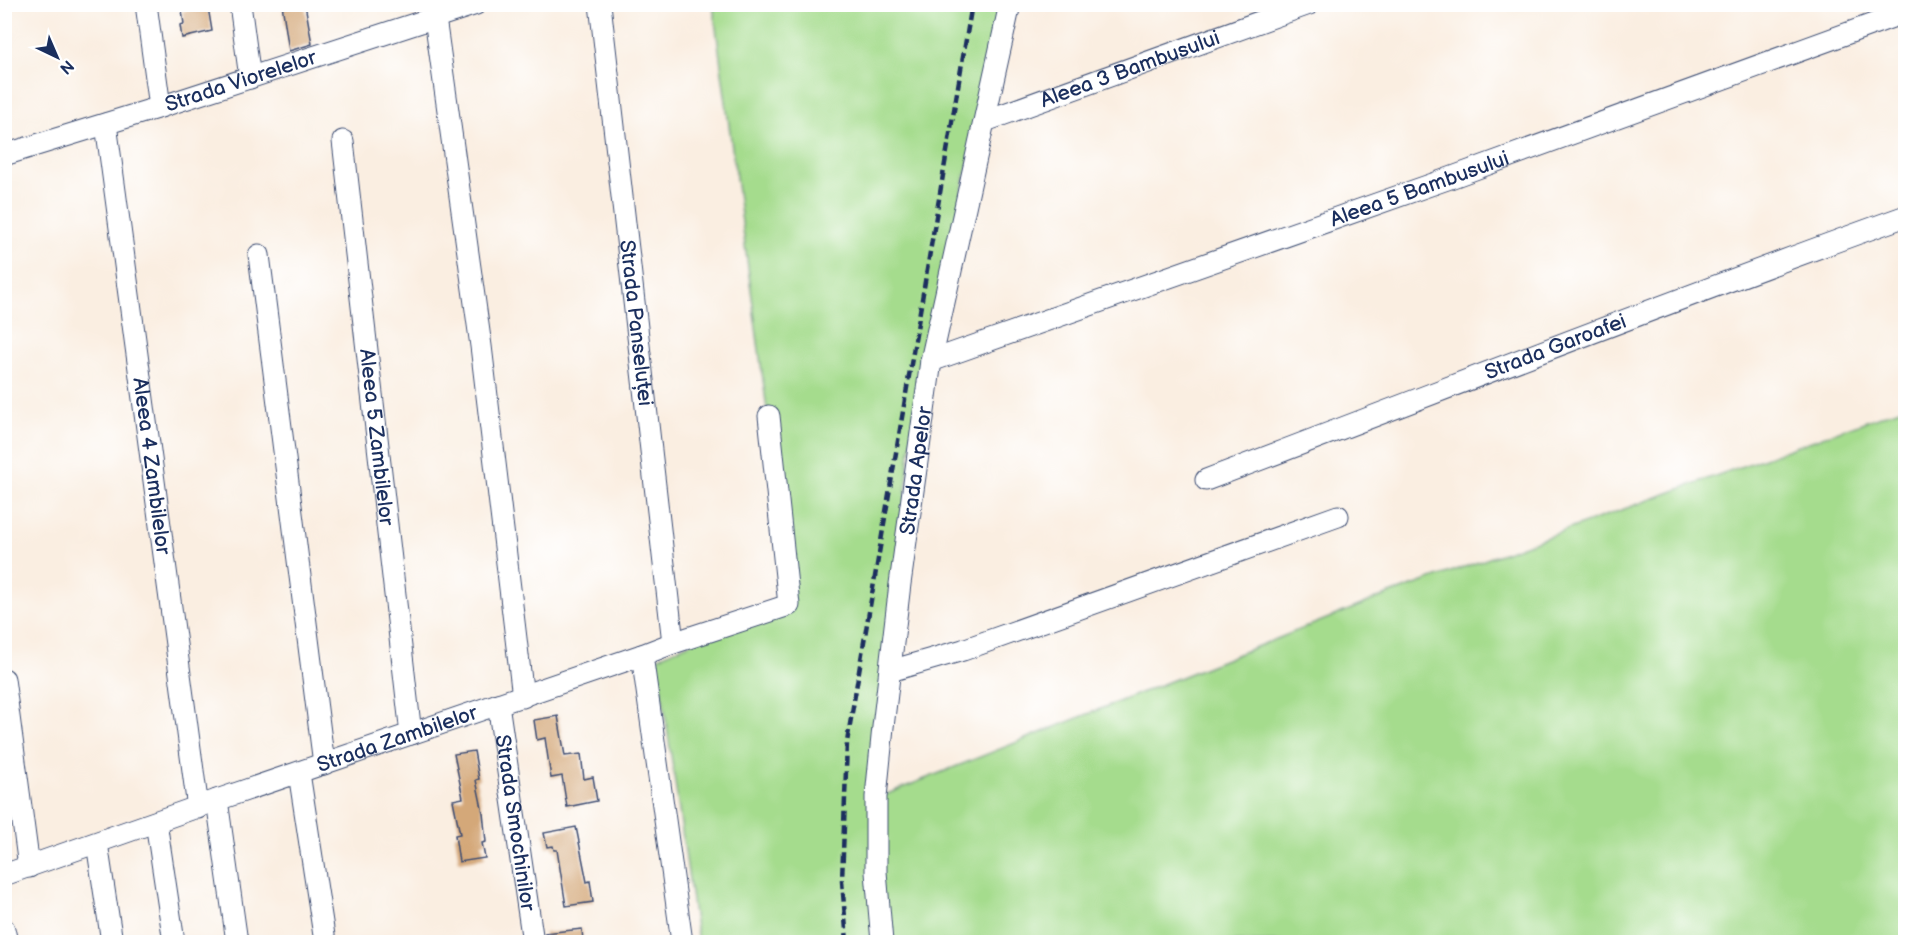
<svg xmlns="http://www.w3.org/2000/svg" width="1910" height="947" font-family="'Balsamiq Sans',sans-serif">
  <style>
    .green { fill: #a5dc8d; stroke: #608676; stroke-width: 1.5 }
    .building { fill: #d4a879 }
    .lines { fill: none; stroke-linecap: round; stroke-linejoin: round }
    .minor-casing { stroke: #3c4c72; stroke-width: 23 }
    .minor { stroke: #fff; stroke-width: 21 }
    .rail { stroke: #1b2f5e; stroke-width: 4.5; stroke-dasharray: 9 4.5; stroke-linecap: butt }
    .labels { text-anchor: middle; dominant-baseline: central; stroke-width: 6; stroke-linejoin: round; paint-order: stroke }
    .street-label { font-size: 21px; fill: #1b2f5e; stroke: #fff }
  </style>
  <rect width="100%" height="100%" fill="#fff"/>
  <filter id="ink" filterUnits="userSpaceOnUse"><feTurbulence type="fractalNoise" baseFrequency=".0167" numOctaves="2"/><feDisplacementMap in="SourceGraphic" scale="12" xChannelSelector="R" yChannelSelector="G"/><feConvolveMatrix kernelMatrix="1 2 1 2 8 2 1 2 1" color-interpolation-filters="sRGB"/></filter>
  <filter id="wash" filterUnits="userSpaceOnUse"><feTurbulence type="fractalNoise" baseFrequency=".008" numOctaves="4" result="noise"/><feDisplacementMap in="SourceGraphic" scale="24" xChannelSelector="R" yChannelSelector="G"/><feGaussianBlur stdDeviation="1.35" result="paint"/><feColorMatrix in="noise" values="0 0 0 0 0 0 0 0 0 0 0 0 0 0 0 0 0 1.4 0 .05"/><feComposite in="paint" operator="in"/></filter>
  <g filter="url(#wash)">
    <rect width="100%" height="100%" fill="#faeee1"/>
    <!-- green -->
    <polygon class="green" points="713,5 1002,5 914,415 872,800 1379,598 1905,407 1905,942 698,942 657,658 792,597"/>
    <g id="blocks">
      <!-- building -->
      <g class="building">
        <polygon points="282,4 305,4 312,44 289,51"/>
        <polygon points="208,7 212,31 182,38 180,25 184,24 182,11"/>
        <polygon points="558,716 565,756 581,754 584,779 593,777 597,801 567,807 562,776 551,778 545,738 537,740 534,720"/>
        <polygon points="474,751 479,779 476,780 483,813 486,842 482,843 485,858 459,862 455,835 460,834 453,800 463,798 454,754"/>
        <polygon points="576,827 587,882 590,881 593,902 566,906 557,850 554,850 553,846 547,847 544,833"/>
        <polygon points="582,929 583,942 545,942 545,933"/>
      </g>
    </g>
  </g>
  <g filter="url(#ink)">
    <use href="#blocks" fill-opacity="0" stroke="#3c4c72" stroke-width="1.5"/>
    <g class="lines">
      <defs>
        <g id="minor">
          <polyline points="146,4 160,107"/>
          <polyline points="240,4 250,78"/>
          <path id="s1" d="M600 4 673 643"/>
          <polyline points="435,18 481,346 523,697"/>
          <path id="s2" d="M985 121 1309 4"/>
          <path id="s3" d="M106 124 198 808"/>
          <path id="s4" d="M343 141 411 734"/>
          <path id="s5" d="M4 155 160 107 476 4"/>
          <polyline points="259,255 324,764"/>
          <path id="s6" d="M931 361 1450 178 1906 12"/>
          <path id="s7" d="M1206 480C1439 392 1671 300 1906 216"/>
          <polyline points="642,655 682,942"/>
          <polyline points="890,671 963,650 1338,516"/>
          <polyline points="4,679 29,867"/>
          <path id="s8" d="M498 704 533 942"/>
          <polyline points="299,773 325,942"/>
          <polyline points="217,800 237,942"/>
          <polyline points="156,822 174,942"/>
          <polyline points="97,843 112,942"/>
          <path id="s9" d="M4 875 217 800 642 655 673 643 789 605 769 416"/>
          <polyline points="4,929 7,942"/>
          <path id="s10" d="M882 942 876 872V797L883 727 900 584 931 361 1010 4"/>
        </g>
      </defs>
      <!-- minor casing -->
      <use href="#minor" class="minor-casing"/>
      <!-- minor -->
      <use href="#minor" class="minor"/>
      <!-- rail -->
      <polyline class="rail" points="847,942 842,881 847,742 972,4"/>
    </g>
  </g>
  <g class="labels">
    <!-- street labels -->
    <g class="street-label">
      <text stroke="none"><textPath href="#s2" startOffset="154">Aleea 3 Bambusului</textPath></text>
      <text stroke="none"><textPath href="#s5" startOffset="248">Strada Viorelelor</textPath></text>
      <text stroke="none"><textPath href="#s6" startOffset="518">Aleea 5 Bambusului</textPath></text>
      <text stroke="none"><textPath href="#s1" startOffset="321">Strada Panseluței</textPath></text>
      <text stroke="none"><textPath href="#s7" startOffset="374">Strada Garoafei</textPath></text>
      <text stroke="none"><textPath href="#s4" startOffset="298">Aleea 5 Zambilelor</textPath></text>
      <text stroke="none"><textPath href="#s3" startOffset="345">Aleea 4 Zambilelor</textPath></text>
      <text stroke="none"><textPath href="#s10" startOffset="474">Strada Apelor</textPath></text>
      <text stroke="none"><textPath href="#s9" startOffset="416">Strada Zambilelor</textPath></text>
      <text stroke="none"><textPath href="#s8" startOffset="120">Strada Smochinilor</textPath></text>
    </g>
  </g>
  <!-- margin -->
  <rect width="1910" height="947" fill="none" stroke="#fff" stroke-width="24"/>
  <!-- north arrow -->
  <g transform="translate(57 57) rotate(136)" stroke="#ffffff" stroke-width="4.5" paint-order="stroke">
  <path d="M0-4.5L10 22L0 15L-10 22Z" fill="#1b2f5e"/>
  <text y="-9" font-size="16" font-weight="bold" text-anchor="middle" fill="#1b2f5e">N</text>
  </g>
</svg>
